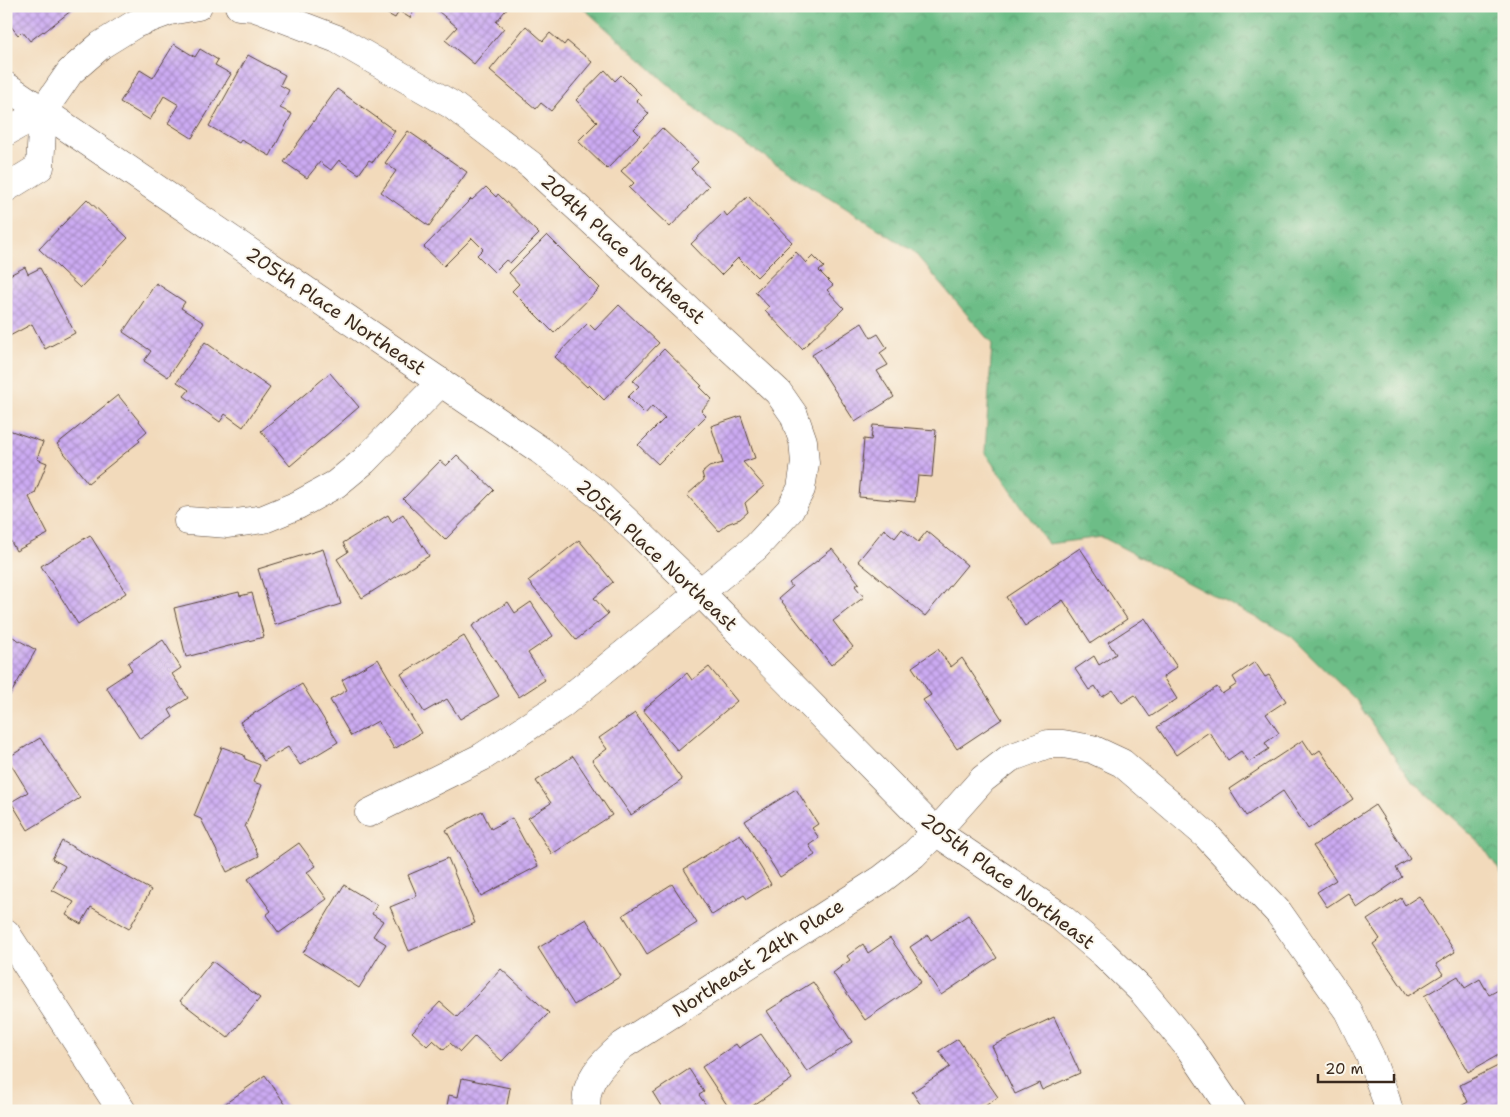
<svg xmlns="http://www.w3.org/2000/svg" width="1510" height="1117" font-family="'Shantell Sans',sans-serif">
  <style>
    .forest { fill: url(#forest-crowns); stroke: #547452 }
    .building { fill: url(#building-cross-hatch) }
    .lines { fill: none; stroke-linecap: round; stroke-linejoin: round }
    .minor-casing { stroke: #564436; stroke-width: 29 }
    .minor { stroke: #fff; stroke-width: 28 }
    .labels { text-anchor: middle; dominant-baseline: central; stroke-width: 4; stroke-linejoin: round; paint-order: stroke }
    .street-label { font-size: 19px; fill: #3b2a1e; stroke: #fbf7ec }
  </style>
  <defs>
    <pattern id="forest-crowns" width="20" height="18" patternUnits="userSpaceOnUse" patternTransform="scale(1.25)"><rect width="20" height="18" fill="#6dbd87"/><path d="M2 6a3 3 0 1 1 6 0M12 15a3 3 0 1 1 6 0" fill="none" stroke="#5b9a6e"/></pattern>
    <pattern id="building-cross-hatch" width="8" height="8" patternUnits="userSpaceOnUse" patternTransform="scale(1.25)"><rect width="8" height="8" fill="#ccabf3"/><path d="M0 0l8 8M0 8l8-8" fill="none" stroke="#a78bc4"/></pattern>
  </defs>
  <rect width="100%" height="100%" fill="#fbf7ec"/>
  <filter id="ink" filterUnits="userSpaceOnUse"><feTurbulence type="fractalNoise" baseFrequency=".02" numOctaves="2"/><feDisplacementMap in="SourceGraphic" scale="10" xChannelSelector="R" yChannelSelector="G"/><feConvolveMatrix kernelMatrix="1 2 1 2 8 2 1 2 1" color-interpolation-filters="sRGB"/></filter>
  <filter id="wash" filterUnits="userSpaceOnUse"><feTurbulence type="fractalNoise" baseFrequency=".0096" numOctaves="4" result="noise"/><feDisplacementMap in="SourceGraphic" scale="20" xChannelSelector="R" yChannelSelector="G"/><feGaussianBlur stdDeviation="1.12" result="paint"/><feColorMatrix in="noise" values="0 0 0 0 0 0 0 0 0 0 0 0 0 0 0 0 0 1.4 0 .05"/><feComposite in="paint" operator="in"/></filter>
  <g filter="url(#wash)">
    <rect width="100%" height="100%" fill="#f2dabb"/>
    <!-- forest -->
    <polygon class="forest" points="581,6 1504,6 1504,877 1481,844 1408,777 1356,700 1291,636 1102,537 1048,544 985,453 992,344 913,251 709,121"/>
    <g id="blocks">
      <!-- building -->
      <g class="building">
        <polygon points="6,6 77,6 44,32 43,31 30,41 22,31 18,35 6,20"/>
        <polygon points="373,6 417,6 410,18 399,11 395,18"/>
        <polygon points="432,6 509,6 496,22 504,28 474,64 445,40 457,27"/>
        <polygon points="526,26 543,41 550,33 564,45 567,41 592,62 551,111 541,103 536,109 490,70"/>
        <polygon points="174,44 195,57 200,49 218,60 215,65 231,74 192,138 168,123 179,105 164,96 150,120 120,102 140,70 153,78"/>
        <polygon points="248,55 285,75 280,85 289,90 280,108 292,114 270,156 241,140 239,143 209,126"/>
        <polygon points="605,70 615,81 621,75 641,95 636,100 649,114 634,129 640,135 607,169 578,141 597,122 576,100"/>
        <polygon points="337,89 395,131 373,162 369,160 359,174 339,160 331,170 320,162 307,178 284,162"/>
        <polygon points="662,128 698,162 691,169 709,186 670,227 629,188 634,183 621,171"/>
        <polygon points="408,131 467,172 429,226 381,192 396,171 385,163"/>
        <polygon points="486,187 496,197 498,194 539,234 510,263 506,260 494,272 477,255 483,249 472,238 444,266 424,247 471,199 472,200"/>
        <polygon points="748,196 792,242 757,277 738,258 721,275 691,244 724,212 727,216"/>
        <polygon points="87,199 128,238 80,288 39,249"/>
        <polygon points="547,235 600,288 554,333 512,291 519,284 509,273"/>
        <polygon points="796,252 806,263 813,256 824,267 819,271 833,285 827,290 844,308 802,349 765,310 769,307 755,292"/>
        <polygon points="25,267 28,274 40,268 75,333 45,349 32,324 6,338 6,277"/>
        <polygon points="156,283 185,302 181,308 204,323 168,377 144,361 151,351 123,332"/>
        <polygon points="619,305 659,343 604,400 589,385 587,387 555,357 588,323 595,330"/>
        <polygon points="862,323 871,338 878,334 887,348 880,353 888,365 877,371 894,397 855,422 812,355"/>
        <polygon points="205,342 270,388 243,427 225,414 220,422 184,396 189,390 177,382"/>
        <polygon points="664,349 702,386 700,387 712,399 701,411 706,416 658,464 638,445 665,418 652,406 645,414 628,397 639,386 633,381"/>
        <polygon points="330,373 359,407 290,466 261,431"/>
        <polygon points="118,395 147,431 138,439 140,441 88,483 57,444"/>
        <polygon points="741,416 755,458 743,462 764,486 745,503 748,512 740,519 727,524 719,531 687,495 704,480 702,473 709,467 723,463 711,426"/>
        <polygon points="873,425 936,430 932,477 918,476 915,502 859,497 864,439 871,440"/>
        <polygon points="6,429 43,442 37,459 47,463 35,493 29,497 48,534 16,551 6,532"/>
        <polygon points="457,455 494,490 445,540 403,499 440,461 446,466"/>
        <polygon points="403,514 429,556 362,598 337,559 348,552 343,543 388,515 392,522"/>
        <polygon points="884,529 895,538 902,529 918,542 927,531 967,565 925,616 858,561"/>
        <polygon points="90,535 126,593 78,624 41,566"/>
        <polygon points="579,540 613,582 594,598 608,614 576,640 528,581"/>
        <polygon points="1080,548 1127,619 1091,643 1063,600 1025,626 1006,597"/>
        <polygon points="323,549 341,604 275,625 258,569"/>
        <polygon points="832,549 859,583 855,586 864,597 833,621 853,647 831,665 779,598 792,587 789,583"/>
        <polygon points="239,592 240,596 252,593 264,637 186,657 174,608"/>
        <polygon points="508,602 515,613 531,602 553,636 528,653 545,680 519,697 472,626"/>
        <polygon points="1145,618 1177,667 1163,677 1177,699 1150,717 1135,695 1122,703 1113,690 1102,697 1095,686 1089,690 1075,669 1094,656 1099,665 1116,654 1108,642"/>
        <polygon points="11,636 36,650 6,702 6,645"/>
        <polygon points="464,636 499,696 460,719 447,699 424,712 401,674"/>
        <polygon points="163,640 181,668 172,674 188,698 169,710 173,717 140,739 106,687 132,670 128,663"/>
        <polygon points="938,649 951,667 962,658 1002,719 957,749 923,700 931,695 912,667"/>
        <polygon points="378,659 421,733 394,749 378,721 351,736 330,700 347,690 342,680"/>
        <polygon points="1255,662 1265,677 1269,675 1286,701 1266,714 1279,733 1265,743 1269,749 1249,762 1241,751 1228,760 1209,732 1176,755 1157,727 1217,687 1222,694 1237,684 1233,677"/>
        <polygon points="709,667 737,701 678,751 643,710 687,673 692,680"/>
        <polygon points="302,684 338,742 300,765 288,747 264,761 240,722"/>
        <polygon points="635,713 682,780 631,815 592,760 607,749 599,738"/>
        <polygon points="40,738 80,798 28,830 11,802 28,792 7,758"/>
        <polygon points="1303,740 1313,755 1320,750 1353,799 1308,829 1283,791 1246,816 1229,789"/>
        <polygon points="222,747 244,755 245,759 260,765 253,782 262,785 245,827 259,856 227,872 201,819 194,816"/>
        <polygon points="573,756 612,815 552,854 528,818 551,803 536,781"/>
        <polygon points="796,789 818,824 812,828 819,838 809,845 815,855 780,877 745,821"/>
        <polygon points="1375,805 1410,859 1396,868 1402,877 1357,908 1348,893 1327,907 1317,892 1336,880 1313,846"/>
        <polygon points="482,811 491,829 512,818 538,866 481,896 446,830"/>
        <polygon points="740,834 771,884 747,899 744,895 712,915 684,869"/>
        <polygon points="62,841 151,890 129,929 91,907 81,924 66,915 74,902 52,890 65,866 52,859"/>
        <polygon points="299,843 316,866 307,872 327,899 279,933 266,915 271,911 248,879"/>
        <polygon points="448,858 475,923 409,951 390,907 417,896 408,875"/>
        <polygon points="672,884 697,923 647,954 623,915"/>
        <polygon points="344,885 377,905 372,914 383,921 373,936 386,944 359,988 303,953"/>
        <polygon points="1419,896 1455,952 1436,964 1443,974 1408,996 1373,944 1380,939 1367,920 1401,898 1405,905"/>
        <polygon points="968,915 997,958 941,995 910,947 928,935 931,940"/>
        <polygon points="586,919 621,976 574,1005 538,948"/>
        <polygon points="890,938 921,982 865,1020 833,973 850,960 847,956 863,944 868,953"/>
        <polygon points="212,961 260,998 228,1038 180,1001"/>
        <polygon points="501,969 549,1013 502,1061 475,1036 460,1052 450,1043 444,1050 433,1040 427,1046 412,1032 440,1002 457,1017"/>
        <polygon points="1458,976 1465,988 1480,979 1489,995 1504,987 1504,1052 1468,1072 1424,996"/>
        <polygon points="813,982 852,1042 807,1072 767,1011"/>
        <polygon points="1054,1017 1080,1073 1042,1090 1039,1083 1015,1094 992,1046"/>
        <polygon points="761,1034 792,1079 745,1111 731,1111 702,1067 736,1044 739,1048"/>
        <polygon points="958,1039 998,1097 978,1111 925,1111 912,1092 950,1067 939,1051"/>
        <polygon points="6,1055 11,1058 6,1065"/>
        <polygon points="1504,1063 1504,1111 1463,1111 1461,1106 1468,1102 1460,1085"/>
        <polygon points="689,1069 704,1092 699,1095 710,1111 654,1111 661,1106 653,1093"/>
        <polygon points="265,1075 290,1111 215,1111"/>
        <polygon points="462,1078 510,1088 506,1111 446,1111 449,1095 458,1097"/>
      </g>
    </g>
  </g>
  <g filter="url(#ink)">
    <use href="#blocks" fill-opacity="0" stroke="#564436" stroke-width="1"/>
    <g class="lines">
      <defs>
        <g id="minor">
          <polyline points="239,6 253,7 337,39 452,105 531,165 778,392 794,415 803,441 805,463 801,489 790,510 756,547 561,705 482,757 369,813"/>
          <polyline points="6,86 540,450 599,495 639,533 701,593 936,832 1057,914 1104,954 1143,992 1190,1049 1232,1111"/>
          <polyline points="6,132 43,111 70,72 101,45 135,24 170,11 198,6"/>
          <polyline points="6,188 40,167 43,111"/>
          <polyline points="188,521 228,524 264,519 298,505 336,484 364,461 441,382"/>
          <polyline points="6,933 122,1111"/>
          <path d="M587 1111C582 1082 603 1062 623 1045L882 879 913 855 936 832 983 779 1010 758 1048 744H1063L1092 749 1122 763 1206 835 1279 913 1348 1011 1370 1056 1385 1096 1389 1111"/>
        </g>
      </defs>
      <!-- minor casing -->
      <use href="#minor" class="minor-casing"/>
      <!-- minor -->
      <use href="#minor" class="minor"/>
    </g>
  </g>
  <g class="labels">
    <!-- street labels -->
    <g class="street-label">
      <text transform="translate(623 249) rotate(42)">204th Place Northeast</text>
      <text transform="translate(336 311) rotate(34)">205th Place Northeast</text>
      <text transform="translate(657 555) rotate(43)">205th Place Northeast</text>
      <text transform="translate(1008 881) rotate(37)">205th Place Northeast</text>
      <text transform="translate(758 958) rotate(-33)">Northeast 24th Place</text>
    </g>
  </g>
  <!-- margin -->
  <rect width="1510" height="1117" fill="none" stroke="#fbf7ec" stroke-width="25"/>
  <!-- scale -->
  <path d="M1318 1074v8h76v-8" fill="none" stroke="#3b2a1e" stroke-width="2.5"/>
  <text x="1325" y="1074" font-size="15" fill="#3b2a1e" stroke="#fbf7ec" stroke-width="4" paint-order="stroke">20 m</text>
</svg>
